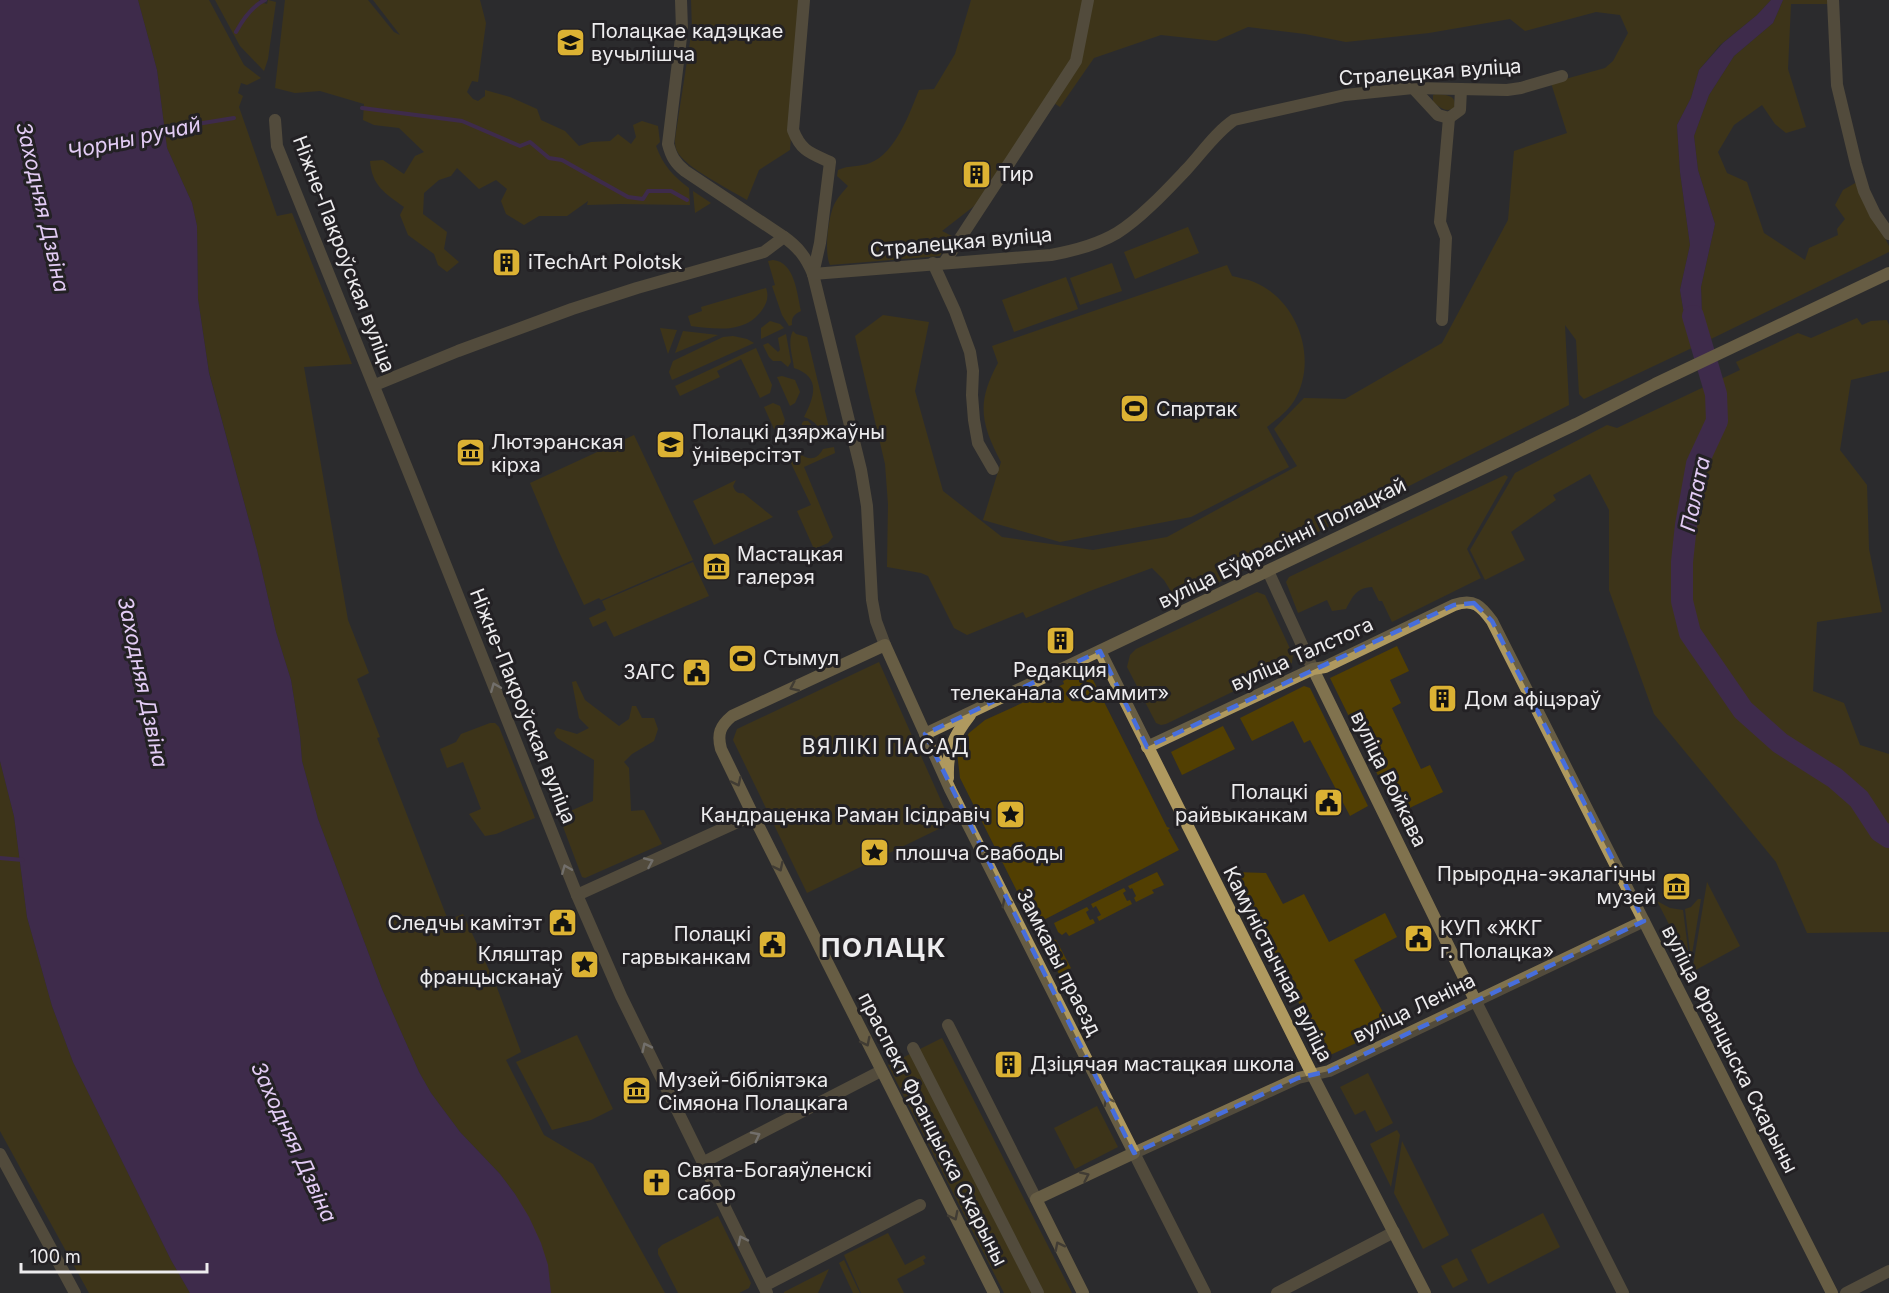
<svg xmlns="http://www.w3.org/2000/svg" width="1889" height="1293" font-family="Inter,sans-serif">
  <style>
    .green { fill: #523f02 }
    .water { fill: #552a6f }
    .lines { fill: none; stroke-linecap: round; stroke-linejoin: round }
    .stream { stroke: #552a6f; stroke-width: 4 }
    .river { stroke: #552a6f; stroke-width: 22 }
    .street { stroke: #80724e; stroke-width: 12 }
    .secondary { stroke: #af995f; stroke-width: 12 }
    .oneway { stroke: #c7c1b6 }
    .oneway2 { stroke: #5b513c }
    .marked { fill: none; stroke: #476edc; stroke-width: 4.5; stroke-dasharray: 12 8; stroke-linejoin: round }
    .labels { text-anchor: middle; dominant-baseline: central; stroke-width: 6; stroke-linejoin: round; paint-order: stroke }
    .poi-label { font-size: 20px; fill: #edecee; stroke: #232124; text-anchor: start }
    .street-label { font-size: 20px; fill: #edecee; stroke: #232124 }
    .water-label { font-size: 21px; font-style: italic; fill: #e3ccf5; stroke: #232124 }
    .neighbourhood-label { font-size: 21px; letter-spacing: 1.5px; fill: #edecee; stroke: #232124 }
    .district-label { font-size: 26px; font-weight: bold; letter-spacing: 1.5px; fill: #edecee; stroke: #232124 }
  </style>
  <rect width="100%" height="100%" fill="#2c2b2d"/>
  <!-- green -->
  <g class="green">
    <polygon points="138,0 209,0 244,65 261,78 247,85 241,83 238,93 243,96 239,107 277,216 292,213 352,364 304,367 348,620 369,673 357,679 380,737 377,738 448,920 463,914 496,985 521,1052 506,1060 544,1135 593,1164 665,1293 551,1293 515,1194 500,1174 460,1132 431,1093 419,1072 382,989 318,819 302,761 300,736 291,680 276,632 257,550 209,372 198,299 197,226 192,203 167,148 157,70"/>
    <polygon points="215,0 259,0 259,2 267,4 268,0 276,2 268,59 264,71 240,46"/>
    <path d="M285 0H368L394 32 400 35 373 0H480L486 23 478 82 472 81 467 92 473 99 478 101 485 96V90L510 97 537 109 541 120 565 131 579 146 591 142 610 141 618 134 631 144 636 137 633 125 642 121 658 126 660 142 656 146C663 165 673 176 689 188L690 205 620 204 587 205 588 201 567 216H539L524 225 506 214 501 201 507 189 496 180 479 189 457 168 451 176 439 180 424 193 423 214 447 232 444 249 459 262 447 272 438 265 434 254 408 235 400 215 404 207C385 193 372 186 370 161L383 160 404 174 415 156 424 152 399 128 374 125 363 120 364 104 320 91 295 93 275 88Z"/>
    <path d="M691 0H801L790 150 759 170 747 200C731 190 684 167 677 151 674 145 675 139 676 132L692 29Z"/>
    <path d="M971 0H1771L1757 15 1720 45 1699 70 1691 98 1677 125 1680 172 1690 245 1680 290 1686 326 1694 347 1584 399 1579 394 1576 340 1565 325 1569 405 1178 603 1164 580 1152 568 1090 591 1026 618 1023 612 967 635 954 628 928 576 921 573 887 567 888 504 885 464 855 336 883 315 929 322 915 391 943 491 1002 537 1093 550 1167 537 1297 466 1274 429 1304 398 1345 399 1442 343 1508 220 1514 151 1567 133 1551 83 1605 68 1613 61 1628 33 1620 15 1596 12 1525 31 1510 19 1429 33 1346 42 1305 34 1248 27 1216 41 1161 35 1094 58 1060 107 1046 98 978 203 942 231 952 236 940 256 830 265C824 253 828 218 834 205 837 198 843 192 848 186L837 176 838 170C849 165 860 167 870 163 896 153 910 112 919 90L934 89 955 54Z"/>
    <polygon points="1783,0 1827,0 1827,4 1791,4 1788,69 1806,127 1786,133 1775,124 1762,105 1734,125 1718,152 1727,173 1747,182 1764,233 1805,260 1809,248 1838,235 1837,229 1845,219 1835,205 1843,190 1857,182 1889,246 1889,252 1711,339 1702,315 1701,287 1715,224 1698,170 1694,136 1709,95 1734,56 1773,23"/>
    <path d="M1436 94C1446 95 1458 95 1454 108 1446 113 1439 107 1433 102V95Z"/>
    <polygon points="693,191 711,203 695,213"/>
    <polygon points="1188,227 1199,253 1135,279 1124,252"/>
    <path d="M773 260C795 262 797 294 801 311 794 314 791 318 792 325L789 326 782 315 772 286 775 285 768 261Z"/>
    <polygon points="1112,263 1122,291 1080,305 1070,278"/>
    <path d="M1227 265 1232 276C1239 278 1247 279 1254 282 1298 300 1319 360 1294 401 1287 412 1277 419 1267 427L1289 467 1191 517 1060 542 983 520 1001 462C981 424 976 403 998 363L992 346Z"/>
    <polygon points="1066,277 1078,309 1014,332 1002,300"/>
    <path d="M766 288C769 297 767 303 762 310 745 334 716 329 691 326L688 316 702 311 701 307Z"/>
    <polygon points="1857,318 1862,325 1871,321 1887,320 1889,325 1889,371 1851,380 1840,450 1867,485 1869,549 1882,612 1817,622 1813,691 1844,703 1860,745 1889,754 1889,932 1807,933 1776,862 1654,714 1609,590 1609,510 1590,474 1553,495 1556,500 1511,532 1525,560 1485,580 1470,550 1515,473 1607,425 1617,428 1740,370 1736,362 1798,333 1811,338"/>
    <polygon points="770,321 780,324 784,328 761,339 761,328"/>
    <polygon points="660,328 677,330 668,354"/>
    <polygon points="683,331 718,335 675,353"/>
    <path d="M793 331 796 334 807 337 832 440 825 441C822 430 815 420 804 417 814 398 822 377 794 368 793 357 787 341 793 331Z"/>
    <polygon points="786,334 791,362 788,367 781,361 773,361 769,357 763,345 768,343 778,352 780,350 778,338"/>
    <polygon points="733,336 747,339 754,343 672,380 669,372 673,361 723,337"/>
    <polygon points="756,348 772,385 770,393 760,398 741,359 717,371 720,377 680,396 675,386"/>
    <polygon points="782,376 795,380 800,392 795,403 790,406 777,377"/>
    <polygon points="773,403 780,406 785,420 783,425 774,429 764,407"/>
    <path d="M804 421H808L821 436C818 443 813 443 807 441 802 435 801 431 802 423Z"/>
    <polygon points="634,435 693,560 601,600 599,598 584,605 559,552 530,483"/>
    <path d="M834 447 835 453 804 467 833 537 828 543 814 549 797 511 811 505 788 457 799 453C809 461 817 460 823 449Z"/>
    <path d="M1505 475 1508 477 1467 549 1481 578 1392 622 1382 601H1379L1372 587C1356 588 1353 596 1346 609L1332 611 1327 600 1298 613 1286 582 1289 577Z"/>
    <path d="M736 480 733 486C735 491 737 494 743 493L773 517 714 545 693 501Z"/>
    <polygon points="693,562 709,596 614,637 606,621 593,627 589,618 606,610 602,601"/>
    <polygon points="1257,592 1265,595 1293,655 1292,663 1166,724 1161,725 1156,723 1127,667 1130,655 1136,649"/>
    <polygon points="1397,646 1409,671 1390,680 1401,703 1392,708 1421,769 1430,765 1443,792 1397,814 1330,678"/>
    <polygon points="879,662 951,823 807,893 733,740 737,729"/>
    <polygon points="1085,670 1089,672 1167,827 1170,828 1168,830 1179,850 1034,925 960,778 957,752 961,742 964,741 969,733 985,720 1064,684 1063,681"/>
    <polygon points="576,681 585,700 619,726 629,719 632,706 636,706 642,718 654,718 658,729 654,741 632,754 624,762 629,768 631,811 644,810 662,844 585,878 582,877 559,816 593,801 594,760 557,738 554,733 557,728 577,734 589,728 579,718 572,682"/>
    <polygon points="1304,686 1310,688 1368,806 1350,816 1310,740 1304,743 1293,721 1252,741 1240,718"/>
    <polygon points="490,723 495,723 499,727 535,818 496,834 485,836 469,814 481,809 463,762 447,768 440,749 456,742 461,734"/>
    <polygon points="1223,726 1235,749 1182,775 1171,752"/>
    <polygon points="0,761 14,816 27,917 52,1006 73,1062 171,1260 190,1293 89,1293 0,1131"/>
    <polygon points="1157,872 1164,885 1152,890 1154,893 1136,902 1134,898 1136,896 1132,888 1130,889 1128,886"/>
    <polygon points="1233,872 1266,873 1283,904 1304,894 1329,942 1385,913 1397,937 1354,960 1384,1014 1391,1014 1395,1017 1395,1025 1326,1057"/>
    <polygon points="1707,882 1740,946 1692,972"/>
    <polygon points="1124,888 1126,891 1123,893 1127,901 1130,900 1132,904 1099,921 1097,917 1101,915 1096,906 1093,908 1091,904"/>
    <polygon points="1698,899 1701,899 1691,960 1685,909 1691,907"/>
    <polygon points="1657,901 1670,908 1683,910 1690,965"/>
    <polygon points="1087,907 1089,910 1086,912 1090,920 1093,919 1095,923 1069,936 1066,932 1062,935 1058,932 1054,923"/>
    <polygon points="1038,933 1056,940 1071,968 1060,976"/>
    <polygon points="577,1035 613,1109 591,1120 552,1130 516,1062"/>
    <polygon points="942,1038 1072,1293 1004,1293 888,1065"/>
    <polygon points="1368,1073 1393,1123 1376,1132 1365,1110 1355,1115 1340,1087"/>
    <polygon points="1097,1106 1118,1147 1075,1169 1054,1128"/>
    <polygon points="1397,1130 1400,1135 1391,1187 1370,1144"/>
    <polygon points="1402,1141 1449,1235 1423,1249 1394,1193"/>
    <polygon points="1543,1213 1560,1247 1488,1284 1471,1250"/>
    <polygon points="718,1216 751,1283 749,1288 739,1293 678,1293 658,1254 658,1249 662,1245"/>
    <polygon points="888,1233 905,1265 924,1255 926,1258 923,1260 925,1264 897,1279 904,1293 861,1293 844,1255"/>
    <polygon points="1457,1258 1468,1280 1453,1288 1441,1266"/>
    <polygon points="844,1260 860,1293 853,1293 839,1263"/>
    <polygon points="829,1269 818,1293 784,1293 784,1292"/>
  </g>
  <!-- water -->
  <g class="water">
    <polygon points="0,0 138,0 157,70 167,148 192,203 197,226 198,299 209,373 257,550 276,632 291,680 300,736 302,761 318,819 382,989 419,1072 431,1093 460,1132 500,1174 515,1194 529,1217 541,1243 548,1265 551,1293 190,1293 171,1260 73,1062 52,1006 27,917 14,816 0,761"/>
    <polygon points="1771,0 1783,0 1773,23 1734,56 1709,95 1694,136 1698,170 1715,224 1701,287 1702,315 1711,339 1694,347 1686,326 1680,290 1690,245 1680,172 1677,125 1691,98 1699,70 1723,43 1757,15"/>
  </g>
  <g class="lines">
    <!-- stream -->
    <g class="stream">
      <path d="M236 32C243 19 252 6 265 0"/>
      <polyline points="362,108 462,121 520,146 530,142 549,158 562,160 628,197 643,199 648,191 671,191 687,200"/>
      <polyline points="160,130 234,118"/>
      <polyline points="0,858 23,860"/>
    </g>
    <!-- river -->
    <polyline class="river" points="1693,316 1716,394 1717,421 1697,464 1686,525 1682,562 1682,601 1690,633 1743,710 1780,743 1835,778 1859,799 1880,831 1889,837"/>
    <!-- street -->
    <g class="street">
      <path d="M681 0 682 29 668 144C671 156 675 163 685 171L784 237C798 247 806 257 813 274L861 470 867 506 872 600 876 621 885 645"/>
      <path d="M804 0 793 130C801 151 810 153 830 162L820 243 813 274"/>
      <polyline points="1833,0 1837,85 1856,164 1864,191 1875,214 1889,234"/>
      <polyline points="1413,88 1438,115 1449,118 1460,110 1461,89"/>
      <polyline points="275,120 277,146 415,488 577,895 621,996 767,1293"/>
      <polyline points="933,263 955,311 970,352 973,371 972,395 974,420 978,443 993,469"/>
      <polyline points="944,263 1076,61 1088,0"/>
      <path d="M813 274 1051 255C1073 251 1097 245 1117 233 1140 219 1167 190 1186 170 1202 153 1215 133 1234 120L1345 95 1413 88 1507 90 1521 88 1562 76"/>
      <polyline points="1442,320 1446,238 1440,222 1449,118"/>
      <polyline points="375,385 458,351 572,309 637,288 764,252 784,237"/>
      <polyline points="1268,571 1313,669 1470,990 1623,1293"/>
      <polyline points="577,895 753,815"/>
      <polyline points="948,1025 1036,1199"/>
      <polyline points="913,1048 1038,1293"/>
      <polyline points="0,1154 75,1293"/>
      <polyline points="704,1162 881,1071"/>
      <polyline points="764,1286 920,1205"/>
      <polyline points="1205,1293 1134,1153 1298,1078 1329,1071 1644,921"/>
      <polyline points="1277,1293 1394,1232"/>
      <polyline points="1846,1293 1889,1271"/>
    </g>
    <!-- secondary -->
    <g class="secondary">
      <polyline points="1100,651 1312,1074 1425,1293"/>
      <polyline points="925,734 1576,424 1655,384 1889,273"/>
      <path d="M1147 747 1313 669 1325 667 1454 605C1474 598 1481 606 1492 621L1832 1293"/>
      <path d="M948 778C947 750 953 737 970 715"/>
      <path d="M994 1293 753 815 721 749C717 734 720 726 732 716L885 645 950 789 1134 1153 1036 1199 1083 1293"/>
    </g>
  </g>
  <!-- one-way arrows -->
  <defs><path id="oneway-chevron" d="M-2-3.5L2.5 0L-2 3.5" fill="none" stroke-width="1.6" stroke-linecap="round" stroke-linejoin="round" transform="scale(1.5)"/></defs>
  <g class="oneway">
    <use href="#oneway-chevron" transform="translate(495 687) rotate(-112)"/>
    <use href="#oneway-chevron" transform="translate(649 862) rotate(-24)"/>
    <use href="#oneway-chevron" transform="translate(566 869) rotate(-112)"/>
    <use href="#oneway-chevron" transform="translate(646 1047) rotate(-116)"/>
    <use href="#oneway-chevron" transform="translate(756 1136) rotate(-27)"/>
    <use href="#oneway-chevron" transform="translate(742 1240) rotate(-116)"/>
  </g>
  <g class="oneway2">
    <use href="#oneway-chevron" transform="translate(794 687) rotate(155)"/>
    <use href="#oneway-chevron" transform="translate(737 782) rotate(64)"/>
    <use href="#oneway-chevron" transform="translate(779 867) rotate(64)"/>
    <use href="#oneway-chevron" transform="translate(1006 902) rotate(-117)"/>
    <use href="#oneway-chevron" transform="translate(866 1042) rotate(63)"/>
    <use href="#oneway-chevron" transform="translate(1108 1101) rotate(-117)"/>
    <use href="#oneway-chevron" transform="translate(1085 1176) rotate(-25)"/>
    <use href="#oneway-chevron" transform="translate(954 1216) rotate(63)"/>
    <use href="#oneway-chevron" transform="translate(1059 1246) rotate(-117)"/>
  </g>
  <!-- marked area -->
  <path d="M0 0H1889V1293H0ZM1474 603 1492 621 1644 921 1329 1071 1298 1078 1134 1153 925 734 1100 651 1147 747 1454 605Z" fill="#2c2b2d" fill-opacity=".55" fill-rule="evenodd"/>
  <path class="marked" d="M1474 603 1492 621 1644 921 1329 1071 1298 1078 1134 1153 925 734 1100 651 1147 747 1454 605Z"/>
  <!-- icons -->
  <defs>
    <symbol id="university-square" viewBox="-11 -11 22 22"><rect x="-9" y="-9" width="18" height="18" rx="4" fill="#dcb233" stroke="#232124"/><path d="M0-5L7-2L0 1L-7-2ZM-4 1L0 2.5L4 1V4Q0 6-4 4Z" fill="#111"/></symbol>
    <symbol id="building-square" viewBox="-11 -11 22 22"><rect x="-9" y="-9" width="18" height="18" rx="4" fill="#dcb233" stroke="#232124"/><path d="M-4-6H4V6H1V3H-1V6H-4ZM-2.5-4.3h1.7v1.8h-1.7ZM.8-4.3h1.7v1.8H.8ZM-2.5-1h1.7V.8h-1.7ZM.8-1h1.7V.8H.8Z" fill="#111"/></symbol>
    <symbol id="stadium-square" viewBox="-11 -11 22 22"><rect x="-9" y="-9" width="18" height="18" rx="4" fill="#dcb233" stroke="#232124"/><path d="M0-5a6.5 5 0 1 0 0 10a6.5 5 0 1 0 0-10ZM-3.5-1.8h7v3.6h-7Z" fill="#111"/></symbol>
    <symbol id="museum-square" viewBox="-11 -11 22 22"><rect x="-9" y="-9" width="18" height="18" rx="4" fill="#dcb233" stroke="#232124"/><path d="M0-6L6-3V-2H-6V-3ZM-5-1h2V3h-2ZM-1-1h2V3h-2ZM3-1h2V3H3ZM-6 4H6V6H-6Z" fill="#111"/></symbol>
    <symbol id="civic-square" viewBox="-11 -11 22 22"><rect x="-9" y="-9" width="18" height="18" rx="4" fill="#dcb233" stroke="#232124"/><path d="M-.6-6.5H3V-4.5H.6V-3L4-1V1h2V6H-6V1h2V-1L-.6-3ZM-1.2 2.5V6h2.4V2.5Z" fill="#111"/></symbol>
    <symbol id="sight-square" viewBox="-11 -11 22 22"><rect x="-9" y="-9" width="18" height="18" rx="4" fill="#dcb233" stroke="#232124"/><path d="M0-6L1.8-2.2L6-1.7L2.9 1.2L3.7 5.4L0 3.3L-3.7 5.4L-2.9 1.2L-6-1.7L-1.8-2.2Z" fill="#111"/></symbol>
    <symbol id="church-square" viewBox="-11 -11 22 22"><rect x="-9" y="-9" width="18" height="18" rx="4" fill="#dcb233" stroke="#232124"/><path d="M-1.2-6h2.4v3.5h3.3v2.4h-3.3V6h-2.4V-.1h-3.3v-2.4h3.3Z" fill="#111"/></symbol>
  </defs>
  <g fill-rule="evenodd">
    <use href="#university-square" x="554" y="26" width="33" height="33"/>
    <use href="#building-square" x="960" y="158" width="33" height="33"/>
    <use href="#building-square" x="490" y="246" width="33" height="33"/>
    <use href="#stadium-square" x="1118" y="392" width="33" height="33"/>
    <use href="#university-square" x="654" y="428" width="33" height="33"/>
    <use href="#museum-square" x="454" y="436" width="33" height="33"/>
    <use href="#museum-square" x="700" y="550" width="33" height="33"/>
    <use href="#building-square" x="1044" y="624" width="33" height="33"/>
    <use href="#stadium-square" x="726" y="642" width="33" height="33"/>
    <use href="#civic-square" x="680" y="656" width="33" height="33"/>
    <use href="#building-square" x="1426" y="682" width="33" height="33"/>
    <use href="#civic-square" x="1312" y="786" width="33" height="33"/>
    <use href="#sight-square" x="994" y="798" width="33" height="33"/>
    <use href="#sight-square" x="858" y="836" width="33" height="33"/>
    <use href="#museum-square" x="1660" y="870" width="33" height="33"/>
    <use href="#civic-square" x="546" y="906" width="33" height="33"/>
    <use href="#civic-square" x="1402" y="922" width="33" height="33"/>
    <use href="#civic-square" x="756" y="928" width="33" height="33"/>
    <use href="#sight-square" x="568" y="948" width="33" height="33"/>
    <use href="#building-square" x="992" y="1048" width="33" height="33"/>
    <use href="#museum-square" x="620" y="1074" width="33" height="33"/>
    <use href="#church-square" x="640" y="1166" width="33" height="33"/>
  </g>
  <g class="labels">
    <!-- poi labels -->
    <g class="poi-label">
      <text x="591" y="31">Полацкае кадэцкае<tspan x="591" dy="23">вучылішча</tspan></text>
      <text x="998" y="174">Тир</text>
      <text x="528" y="262">iTechArt Polotsk</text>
      <text x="1156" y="409">Спартак</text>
      <text x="692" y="432">Полацкі дзяржаўны<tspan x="692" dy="23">ўніверсітэт</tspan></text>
      <text x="491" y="442">Лютэранская<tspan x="491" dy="23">кірха</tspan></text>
      <text x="737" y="554">Мастацкая<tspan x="737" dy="23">галерэя</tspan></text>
      <text x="763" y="658">Стымул</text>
      <text x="1060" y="670" text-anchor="middle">Редакция<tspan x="1060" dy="23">телеканала «Саммит»</tspan></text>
      <text x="675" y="672" text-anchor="end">ЗАГС</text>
      <text x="1464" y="699">Дом афіцэраў</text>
      <text x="1308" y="792" text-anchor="end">Полацкі<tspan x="1308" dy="23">райвыканкам</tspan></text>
      <text x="990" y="815" text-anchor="end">Кандраценка Раман Ісідравіч</text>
      <text x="895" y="853">плошча Свабоды</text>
      <text x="1656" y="874" text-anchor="end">Прыродна-экалагічны<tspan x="1656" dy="23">музей</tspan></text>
      <text x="542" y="923" text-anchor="end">Следчы камітэт</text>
      <text x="1440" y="928">КУП «ЖКГ<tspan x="1440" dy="23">г. Полацка»</tspan></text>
      <text x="751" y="934" text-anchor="end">Полацкі<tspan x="751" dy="23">гарвыканкам</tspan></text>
      <text x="563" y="954" text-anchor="end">Кляштар<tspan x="563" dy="23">францысканаў</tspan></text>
      <text x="1030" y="1064">Дзіцячая мастацкая школа</text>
      <text x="658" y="1080">Музей-бібліятэка<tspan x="658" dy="23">Сімяона Полацкага</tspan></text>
      <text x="677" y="1170">Свята-Богаяўленскі<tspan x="677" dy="23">сабор</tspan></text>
    </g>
    <!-- street labels -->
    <g class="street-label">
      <text transform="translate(1430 72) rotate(-4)">Стралецкая вуліца</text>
      <text transform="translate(961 242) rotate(-5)">Стралецкая вуліца</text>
      <text transform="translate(344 254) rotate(69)">Ніжне-Пакроўская вуліца</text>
      <text transform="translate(1282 543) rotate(-26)">вуліца Еўфрасінні Полацкай</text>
      <text transform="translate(1302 654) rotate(-24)">вуліца Талстога</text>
      <text transform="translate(523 706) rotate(68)">Ніжне-Пакроўская вуліца</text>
      <text transform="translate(1389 779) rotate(64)">вуліца Войкава</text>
      <text transform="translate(1059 962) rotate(63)">Замкавы праезд</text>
      <text transform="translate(1278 964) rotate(63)">Камуністычная вуліца</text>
      <text transform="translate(1414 1008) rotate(-26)">вуліца Леніна</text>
      <text transform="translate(1730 1049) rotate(63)">вуліца Францыска Скарыны</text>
      <text transform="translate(933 1129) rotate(63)">праспект Францыска Скарыны</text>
    </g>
    <!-- water labels -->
    <g class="water-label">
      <text transform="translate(134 138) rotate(-12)">Чорны ручай</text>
      <text transform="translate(43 207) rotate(77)">Заходняя Дзвіна</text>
      <text transform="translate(1695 494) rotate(-78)">Палата</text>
      <text transform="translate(143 682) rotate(78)">Заходняя Дзвіна</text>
      <text transform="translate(294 1142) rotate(65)">Заходняя Дзвіна</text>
    </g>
    <!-- neighbourhood labels -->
    <g class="neighbourhood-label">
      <text x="886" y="746">ВЯЛІКІ ПАСАД</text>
    </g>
    <!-- district labels -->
    <g class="district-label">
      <text x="884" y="947">ПОЛАЦК</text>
    </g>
  </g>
  <!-- scale -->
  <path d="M21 1263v9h186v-9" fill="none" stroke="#edecee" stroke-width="3"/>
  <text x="30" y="1263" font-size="18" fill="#edecee" stroke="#232124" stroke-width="4.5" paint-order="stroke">100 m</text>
</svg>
